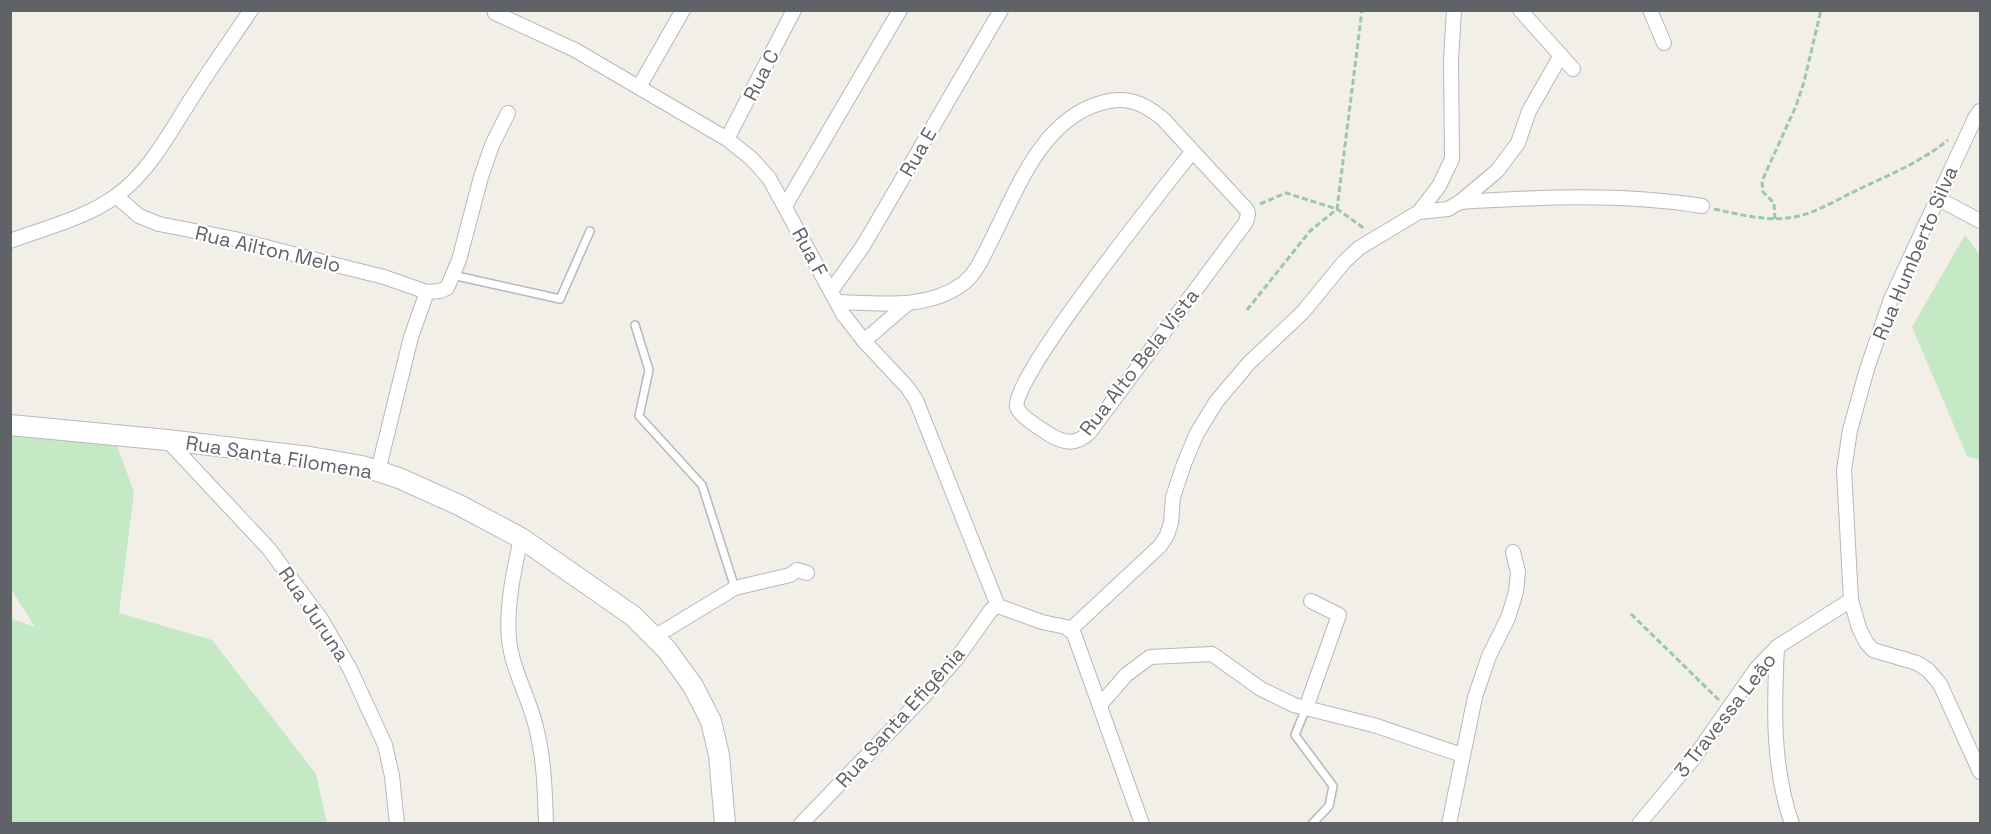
<svg xmlns="http://www.w3.org/2000/svg" width="1991" height="834" font-family="'Space Grotesk',sans-serif">
  <style>
    .green { fill: #c5e8c5 }
    .lines { fill: none; stroke-linecap: round; stroke-linejoin: round }
    .service-casing { stroke: #b5b8bc; stroke-width: 10 }
    .minor-casing { stroke: #b5b8bc; stroke-width: 16 }
    .secondary-casing { stroke: #b6babf; stroke-width: 22 }
    .path { stroke: #9cc7a9; stroke-width: 3; stroke-dasharray: 6 3; stroke-linecap: butt }
    .service { stroke: #fff; stroke-width: 7 }
    .minor { stroke: #fff; stroke-width: 14 }
    .secondary { stroke: #fff; stroke-width: 20 }
    .labels { text-anchor: middle; dominant-baseline: central; stroke-width: 4.5; stroke-linejoin: round; paint-order: stroke }
    .street-label { font-size: 20px; fill: #5f6368; stroke: #fff }
  </style>
  <rect width="100%" height="100%" fill="#f1efe8"/>
  <!-- green -->
  <g class="green">
    <polygon points="1965,235 1980,255 1980,460 1967,456 1912,327"/>
    <polygon points="11,417 111,429 134,492 119,613 212,640 316,774 327,823 11,823 10,618 35,627 11,589"/>
  </g>
  <g class="lines">
    <defs>
      <g id="service">
        <polyline points="452,275 560,299 590,231"/>
        <polyline points="635,325 649,370 639,416 702,485 735,588"/>
        <polyline points="1306,708 1295,735 1333,786 1329,806 1312,824"/>
      </g>
      <g id="minor">
        <polyline points="1520,10 1573,69"/>
        <polyline points="1650,10 1664,43"/>
        <polyline points="495,13 575,50 727,139 752,159 769,178 843,314 864,341 907,387 916,400 998,606"/>
        <polyline points="639,87 683,10"/>
        <polyline points="1980,111 1975,118 1891,299 1867,369 1850,430 1844,470 1851,600 1859,628 1866,642 1873,650 1917,663 1928,670 1940,684 1980,772"/>
        <polyline points="727,139 794,10"/>
        <polyline points="116,196 139,216 159,224 235,239 324,262 384,277 427,292 440,291 447,288 459,260 481,177 492,145 508,113"/>
        <polyline points="1937,198 1980,221"/>
        <path d="M1460 202C1541 197 1622 193 1702 206"/>
        <polyline points="785,206 900,10"/>
        <polyline points="1419,212 1448,209 1460,202 1497,171 1518,143 1529,111 1561,55"/>
        <path d="M10 241C45 228 86 218 116 196 152 170 173 126 197 90 214 63 233 37 251 10"/>
        <polyline points="831,291 863,246 1001,10"/>
        <path d="M837 302C877 303 926 310 961 285 976 275 983 256 991 241 1017 190 1041 120 1101 103 1126 95 1144 103 1163 119L1247 210 1248 214 1246 222 1089 433C1076 444 1067 444 1052 436 1044 431 1019 416 1017 407 1009 381 1167 184 1192 152"/>
        <polyline points="864,341 907,304"/>
        <polyline points="167,440 269,549 321,619 350,669 385,745 392,776 397,824"/>
        <polyline points="378,471 411,337 427,292"/>
        <path d="M521 538C514 570 506 606 509 639 512 670 529 697 536 727 544 758 545 791 546 824"/>
        <polyline points="1071,629 1160,546 1167,535 1171,523 1173,497 1184,464 1196,435 1216,402 1249,363 1303,312 1344,262 1359,248 1419,212 1439,186 1452,159 1451,60 1454,10"/>
        <polyline points="654,637 735,588 790,575 797,570 807,573"/>
        <path d="M1777 647C1774 706 1772 767 1792 824"/>
        <polyline points="1100,705 1126,675 1150,657 1212,654 1261,689 1294,705 1377,726 1462,755"/>
        <polyline points="1306,708 1339,615 1311,601"/>
        <polyline points="801,824 924,696 957,658 991,610 998,606 1042,622 1066,627 1074,634 1142,824"/>
        <polyline points="1449,824 1475,697 1489,656 1508,618 1516,592 1518,572 1513,552"/>
        <polyline points="1639,824 1693,759 1756,669 1777,647 1851,600"/>
      </g>
      <polyline id="secondary" points="10,425 167,440 310,457 362,466 399,478 459,505 521,538 633,616 667,650 693,686 711,721 719,755 725,824"/>
    </defs>
    <!-- service casing -->
    <use href="#service" class="service-casing"/>
    <!-- minor casing -->
    <use href="#minor" class="minor-casing"/>
    <!-- secondary casing -->
    <use href="#secondary" class="secondary-casing"/>
    <!-- path -->
    <g class="path">
      <polyline points="1260,204 1286,193 1337,209 1365,229"/>
      <path d="M1714 209C1738 214 1763 221 1787 218 1810 216 1831 203 1851 193 1884 177 1920 163 1948 140"/>
      <polyline points="1775,219 1774,203 1763,192 1762,181 1796,106 1804,82 1821,10"/>
      <polyline points="1247,310 1310,231 1337,209 1362,10"/>
      <polyline points="1631,614 1719,700"/>
    </g>
    <!-- service -->
    <use href="#service" class="service"/>
    <!-- minor -->
    <use href="#minor" class="minor"/>
    <!-- secondary -->
    <use href="#secondary" class="secondary"/>
  </g>
  <g class="labels">
    <!-- street labels -->
    <g class="street-label">
      <text transform="translate(761 75) rotate(-63)">Rua C</text>
      <text transform="translate(918 152) rotate(-60)">Rua E</text>
      <text transform="translate(268 249) rotate(13)">Rua Ailton Melo</text>
      <text transform="translate(810 252) rotate(62)">Rua F</text>
      <text transform="translate(1915 253) rotate(-67)">Rua Humberto Silva</text>
      <text transform="translate(1139 362) rotate(-52)">Rua Alto Bela Vista</text>
      <text transform="translate(279 457) rotate(9)">Rua Santa Filomena</text>
      <text transform="translate(314 614) rotate(56)">Rua Juruna</text>
      <text transform="translate(1725 715) rotate(-52)">3 Travessa Leão</text>
      <text transform="translate(900 717) rotate(-48)">Rua Santa Efigênia</text>
    </g>
  </g>
  <!-- border -->
  <rect width="1991" height="834" fill="none" stroke="#5f6368" stroke-width="24"/>
</svg>
